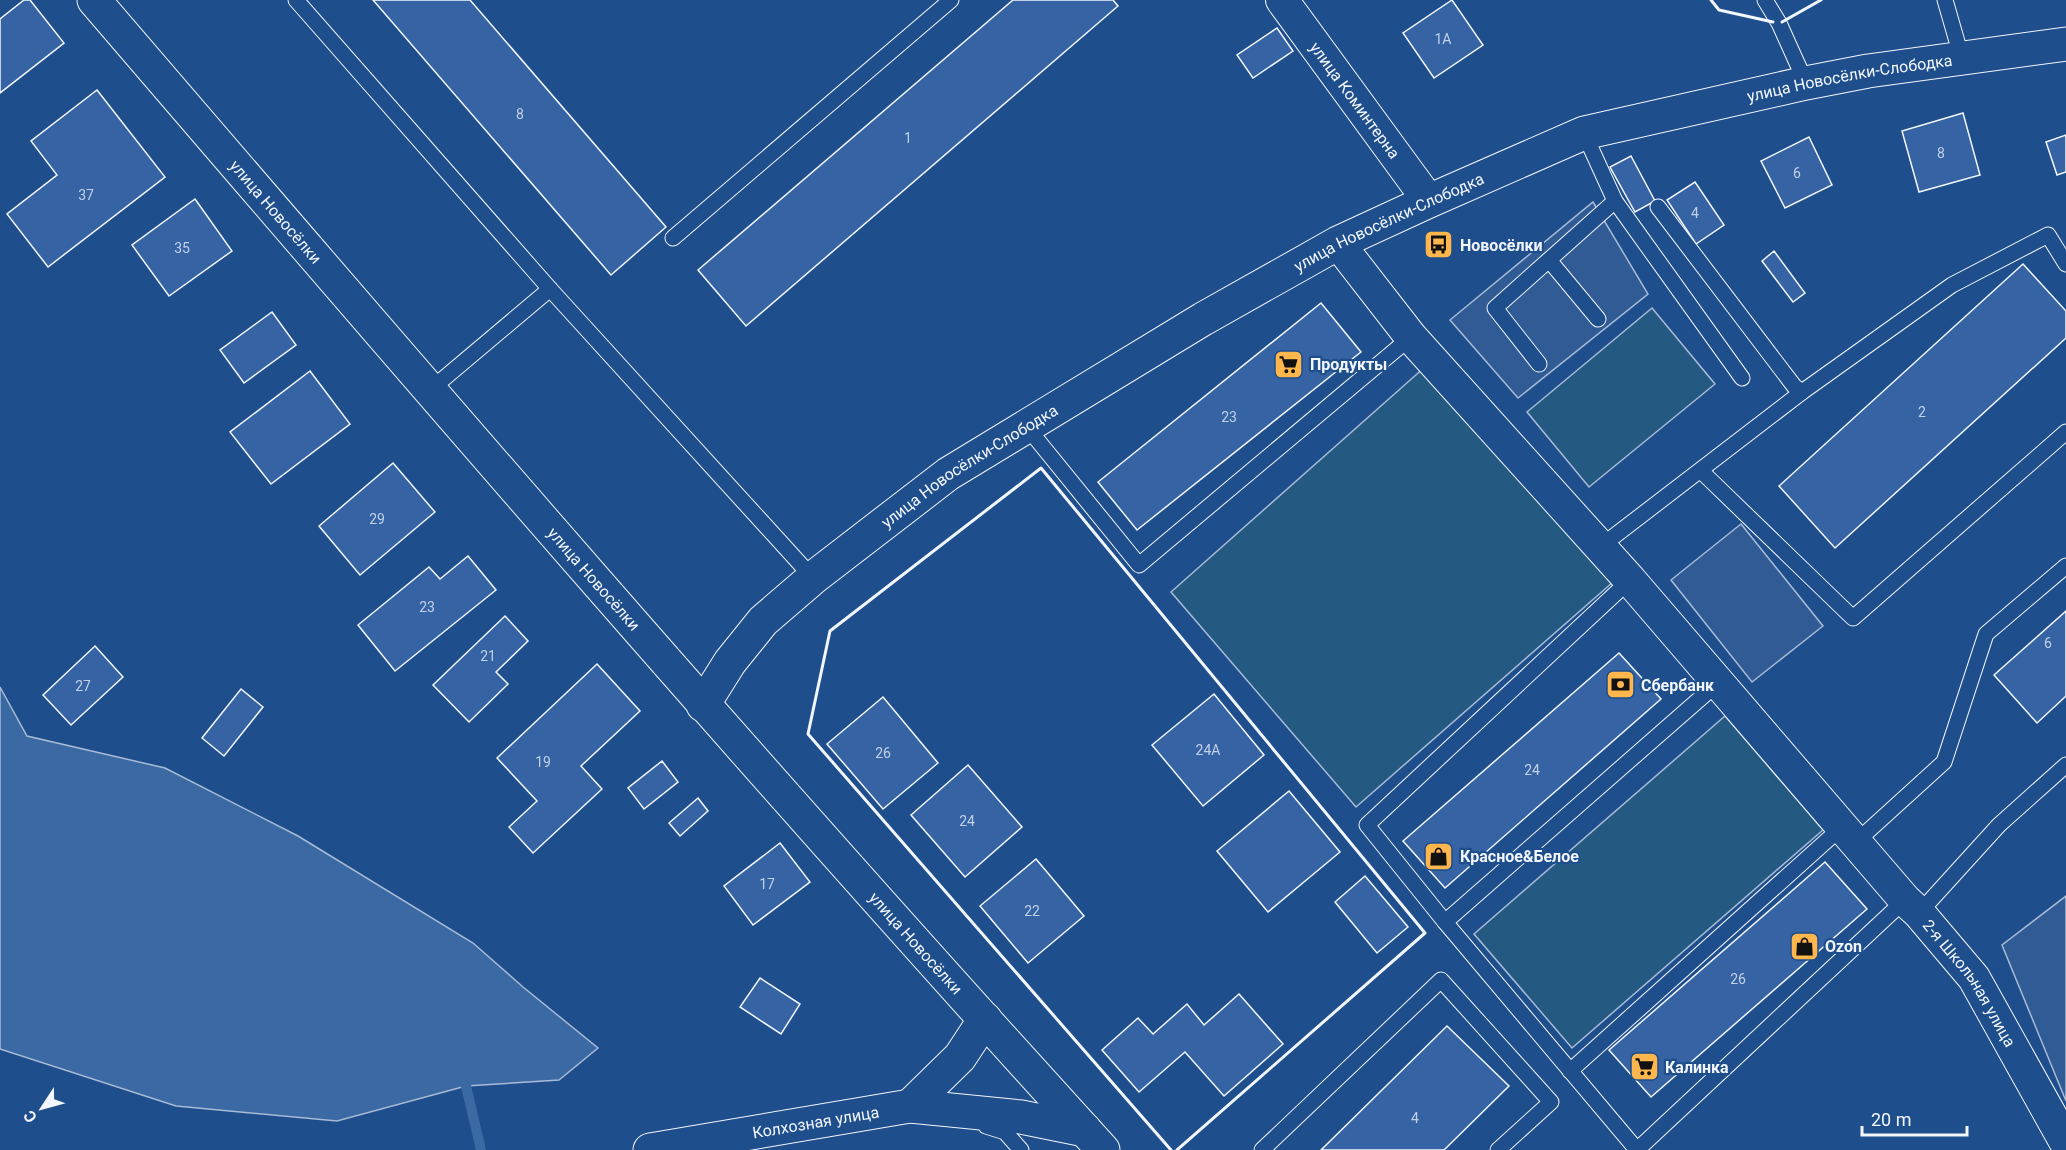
<svg xmlns="http://www.w3.org/2000/svg" width="2066" height="1150" font-family="Roboto,sans-serif">
  <style>
    .green { fill: #245a82; stroke: #a8bbd7; stroke-width: 1.5 }
    .parking { fill: #305b95; stroke: #a8bbd7; stroke-width: 1.5 }
    .water { fill: #3b69a3; stroke: #a8bbd7; stroke-width: 1.5 }
    .lines { fill: none; stroke-linecap: round; stroke-linejoin: round }
    .stream { stroke: #3b69a3; stroke-width: 10 }
    .building { fill: #3563a3; stroke: #f2f6ff; stroke-width: 1.5 }
    .lane-casing { stroke: #f2f6ff; stroke-width: 17 }
    .street-casing { stroke: #f2f6ff; stroke-width: 34 }
    .secondary-casing { stroke: #f2f6ff; stroke-width: 35 }
    .lane { stroke: #1f4e8c; stroke-width: 15 }
    .street { stroke: #1f4e8c; stroke-width: 32 }
    .secondary { stroke: #1f4e8c; stroke-width: 33 }
    .wall { stroke: #f2f6ff; stroke-width: 3 }
    .labels { text-anchor: middle; dominant-baseline: central; stroke-width: 4.5; stroke-linejoin: round; paint-order: stroke }
    .number-label { font-size: 14px; fill: #c3d1e8 }
    .street-label { font-size: 16px; fill: #f2f6ff; stroke: #1f4e8c }
    .poi-label { font-size: 16px; font-weight: bold; fill: #f2f6ff; stroke: #1f4e8c; text-anchor: start }
  </style>
  <rect width="100%" height="100%" fill="#1f4e8c"/>
  <!-- green -->
  <g class="green">
    <polygon points="1652,308 1715,384 1589,487 1527,412"/>
    <polygon points="1426,366 1613,582 1356,807 1171,592"/>
    <polygon points="1725,716 1823,830 1572,1048 1474,934"/>
  </g>
  <!-- parking -->
  <g class="parking">
    <polygon points="1593,202 1648,294 1518,398 1450,320"/>
    <polygon points="1741,524 1823,626 1752,682 1671,580"/>
    <polygon points="2066,896 2066,1101 2002,945"/>
  </g>
  <!-- water -->
  <polygon class="water" points="0,687 27,736 165,768 298,836 473,943 523,987 598,1048 559,1080 466,1086 337,1121 176,1106 0,1049"/>
  <g class="lines">
    <!-- stream -->
    <polyline class="stream" points="463,1073 481,1150"/>
  </g>
  <!-- building -->
  <g class="building">
    <polygon points="24,0 30,0 64,43 0,93 0,19"/>
    <polygon points="373,0 470,0 666,227 611,275"/>
    <polygon points="1013,0 1113,0 1118,6 746,326 698,270"/>
    <polygon points="1452,0 1483,45 1434,78 1403,33"/>
    <polygon points="1277,28 1293,51 1253,78 1237,55"/>
    <polygon points="97,90 165,177 48,267 7,214 57,175 31,141"/>
    <polygon points="1963,113 1980,175 1919,192 1902,131"/>
    <polygon points="2066,135 2066,172 2057,175 2046,142"/>
    <polygon points="1809,137 1832,185 1785,208 1761,161"/>
    <polygon points="1631,156 1655,201 1635,212 1610,167"/>
    <polygon points="1695,182 1724,225 1696,244 1667,200"/>
    <polygon points="195,199 232,251 169,296 132,245"/>
    <polygon points="1774,251 1805,293 1793,302 1762,261"/>
    <polygon points="2023,264 2066,311 2066,338 1835,548 1779,486"/>
    <polygon points="1321,303 1361,352 1137,530 1098,482"/>
    <polygon points="272,312 296,345 244,383 220,350"/>
    <polygon points="310,371 350,424 271,484 230,432"/>
    <polygon points="393,463 435,512 360,575 319,526"/>
    <polygon points="468,556 496,590 395,671 358,625 429,567 440,579"/>
    <polygon points="2066,611 2066,696 2037,723 1994,675"/>
    <polygon points="505,616 528,641 496,672 508,684 469,722 433,685"/>
    <polygon points="95,646 123,677 71,725 43,695"/>
    <polygon points="1619,653 1661,699 1445,888 1403,841"/>
    <polygon points="597,664 640,711 581,766 602,789 533,853 509,827 537,801 497,758"/>
    <polygon points="241,689 263,707 224,756 202,738"/>
    <polygon points="1214,694 1264,755 1203,806 1152,745"/>
    <polygon points="883,697 938,763 883,809 827,744"/>
    <polygon points="662,761 678,782 644,809 628,788"/>
    <polygon points="968,765 1022,827 965,877 911,815"/>
    <polygon points="1289,791 1340,852 1268,912 1217,851"/>
    <polygon points="698,798 708,811 680,836 669,823"/>
    <polygon points="780,843 810,882 753,925 724,886"/>
    <polygon points="1036,859 1084,916 1028,963 980,906"/>
    <polygon points="1825,862 1867,909 1651,1097 1609,1050"/>
    <polygon points="1365,876 1408,927 1377,953 1335,902"/>
    <polygon points="760,978 800,1004 781,1034 740,1007"/>
    <polygon points="1239,994 1283,1044 1224,1096 1185,1052 1139,1092 1102,1050 1138,1018 1153,1034 1187,1004 1204,1025"/>
    <polygon points="1447,1026 1509,1086 1444,1150 1321,1150"/>
  </g>
  <g class="lines">
    <defs>
      <g id="lane">
        <polyline points="296,0 550,289 813,578"/>
        <polyline points="1765,0 1779,23 1806,83"/>
        <polyline points="1945,0 1962,59"/>
        <polyline points="1584,133 1615,201 1742,378"/>
        <polyline points="1658,207 1794,386 1802,392"/>
        <polyline points="673,238 951,0"/>
        <polyline points="1549,260 1598,319"/>
        <polyline points="1539,364 1495,308 1615,201"/>
        <polyline points="429,391 550,289"/>
        <polyline points="1026,426 1139,565 1411,337"/>
        <polyline points="1701,471 1853,618 2066,432"/>
        <polyline points="1600,547 1802,392 1952,285 2048,235 2066,264"/>
        <polyline points="1630,580 1367,825 1445,922 1637,1150 1905,900"/>
        <polyline points="1856,842 1944,762 1986,634 2066,566"/>
        <polyline points="1919,913 1999,825 2066,765"/>
        <polyline points="1445,922 1719,682"/>
        <polyline points="1570,1071 1843,826"/>
        <polyline points="986,1126 1005,1132 1021,1150"/>
        <polyline points="1262,1150 1441,980 1551,1102 1498,1150"/>
      </g>
      <g id="street">
        <path id="s1" d="M1282 0 1429 201"/>
        <path id="s2" d="M1338 243 1411 337 1630 580 1905 900 1919 913 1974 978 2066 1143"/>
      </g>
      <g id="secondary">
        <path id="s3" d="M94 0C426 387 759 773 1103 1150"/>
        <path id="s4" d="M703 705 730 662 763 621 813 578 948 474 1203 319 1338 243 1429 201 1584 133 1806 83 1868 71 2066 44"/>
        <polyline points="910,1106 960,1057 985,1019"/>
        <path id="s5" d="M650 1150 910 1106 1021 1117 1085 1130"/>
      </g>
    </defs>
    <!-- lane casing -->
    <use href="#lane" class="lane-casing"/>
    <!-- street casing -->
    <use href="#street" class="street-casing"/>
    <!-- secondary casing -->
    <use href="#secondary" class="secondary-casing"/>
    <!-- lane -->
    <use href="#lane" class="lane"/>
    <!-- street -->
    <use href="#street" class="street"/>
    <!-- secondary -->
    <use href="#secondary" class="secondary"/>
    <!-- wall -->
    <g class="wall">
      <polyline points="1711,0 1719,10 1773,22"/>
      <polyline points="1782,22 1821,0"/>
      <polyline points="1171,1150 808,734 830,631 1041,468 1425,933 1177,1150"/>
    </g>
  </g>
  <!-- icons -->
  <defs>
    <symbol id="bus-square" viewBox="-11 -11 22 22"><rect x="-9" y="-9" width="18" height="18" rx="4" fill="#ffb74d" stroke="#1f4e8c"/><path d="M-5-6H5V4H4V6H2V4H-2V6H-4V4H-5ZM-3.5-4V0h7V-4ZM-3.5 1.2v1.5H-2V1.2ZM2 1.2v1.5H3.5V1.2Z" fill="#111"/></symbol>
    <symbol id="supermarket-square" viewBox="-11 -11 22 22"><rect x="-9" y="-9" width="18" height="18" rx="4" fill="#ffb74d" stroke="#1f4e8c"/><path d="M-6-5.5h2.5l.6 2H6L4.5 2H-2.5L-4.4-4H-6ZM-1.5 3.2a1.3 1.3 0 1 0 .1 0ZM3 3.2a1.3 1.3 0 1 0 .1 0Z" fill="#111"/></symbol>
    <symbol id="bank-square" viewBox="-11 -11 22 22"><rect x="-9" y="-9" width="18" height="18" rx="4" fill="#ffb74d" stroke="#1f4e8c"/><path d="M-6-4H6V4H-6ZM0-2.3a2.3 2.3 0 1 0 0 4.6a2.3 2.3 0 1 0 0-4.6Z" fill="#111"/></symbol>
    <symbol id="shop-square" viewBox="-11 -11 22 22"><rect x="-9" y="-9" width="18" height="18" rx="4" fill="#ffb74d" stroke="#1f4e8c"/><path d="M-5-2.5h2.3a2.7 3.5 0 0 1 5.4 0H5L5.5 6h-11ZM-1.5-2.5h3a1.5 2.3 0 0 0-3 0Z" fill="#111"/></symbol>
  </defs>
  <g fill-rule="evenodd">
    <use href="#bus-square" x="1422" y="228" width="33" height="33"/>
    <use href="#supermarket-square" x="1272" y="348" width="33" height="33"/>
    <use href="#bank-square" x="1604" y="668" width="33" height="33"/>
    <use href="#shop-square" x="1422" y="840" width="33" height="33"/>
    <use href="#shop-square" x="1788" y="930" width="33" height="33"/>
    <use href="#supermarket-square" x="1628" y="1050" width="33" height="33"/>
  </g>
  <g class="labels">
    <!-- number labels -->
    <g class="number-label">
      <text x="1443" y="39">1А</text>
      <text x="520" y="114">8</text>
      <text x="908" y="138">1</text>
      <text x="1941" y="153">8</text>
      <text x="1797" y="173">6</text>
      <text x="86" y="195">37</text>
      <text x="1695" y="213">4</text>
      <text x="182" y="248">35</text>
      <text x="1922" y="412">2</text>
      <text x="1229" y="417">23</text>
      <text x="377" y="519">29</text>
      <text x="427" y="607">23</text>
      <text x="2048" y="643">6</text>
      <text x="488" y="656">21</text>
      <text x="83" y="686">27</text>
      <text x="1208" y="750">24А</text>
      <text x="883" y="753">26</text>
      <text x="543" y="762">19</text>
      <text x="1532" y="770">24</text>
      <text x="967" y="821">24</text>
      <text x="767" y="884">17</text>
      <text x="1032" y="911">22</text>
      <text x="1738" y="979">26</text>
      <text x="1415" y="1118">4</text>
    </g>
    <!-- street labels -->
    <g class="street-label">
      <text stroke="none"><textPath href="#s4" startOffset="1334">улица Новосёлки-Слободка</textPath></text>
      <text stroke="none"><textPath href="#s1" startOffset="124">улица Коминтерна</textPath></text>
      <text stroke="none"><textPath href="#s3" startOffset="279">улица Новосёлки</textPath></text>
      <text stroke="none"><textPath href="#s4" startOffset="848">улица Новосёлки-Слободка</textPath></text>
      <text stroke="none"><textPath href="#s4" startOffset="362">улица Новосёлки-Слободка</textPath></text>
      <text stroke="none"><textPath href="#s3" startOffset="765">улица Новосёлки</textPath></text>
      <text stroke="none"><textPath href="#s3" startOffset="1251">улица Новосёлки</textPath></text>
      <text stroke="none"><textPath href="#s2" startOffset="974">2-я Школьная улица</textPath></text>
      <text stroke="none"><textPath href="#s5" startOffset="168">Колхозная улица</textPath></text>
    </g>
    <!-- poi labels -->
    <g class="poi-label">
      <text x="1460" y="245">Новосёлки</text>
      <text x="1310" y="364">Продукты</text>
      <text x="1641" y="685">Сбербанк</text>
      <text x="1460" y="856">Красное&amp;Белое</text>
      <text x="1825" y="946">Ozon</text>
      <text x="1665" y="1067">Калинка</text>
    </g>
  </g>
  <!-- north arrow -->
  <g transform="translate(42 1108) rotate(234)" stroke="#1f4e8c" stroke-width="4.5" paint-order="stroke">
  <path d="M0-4.5L10 22L0 15L-10 22Z" fill="#f2f6ff"/>
  <text y="-9" font-size="16" font-weight="bold" text-anchor="middle" fill="#f2f6ff">С</text>
  </g>
  <!-- scale -->
  <path d="M1862 1126v9h105v-9" fill="none" stroke="#f2f6ff" stroke-width="3"/>
  <text x="1871" y="1126" font-size="18" fill="#f2f6ff" stroke="#1f4e8c" stroke-width="4.5" paint-order="stroke">20 m</text>
</svg>
